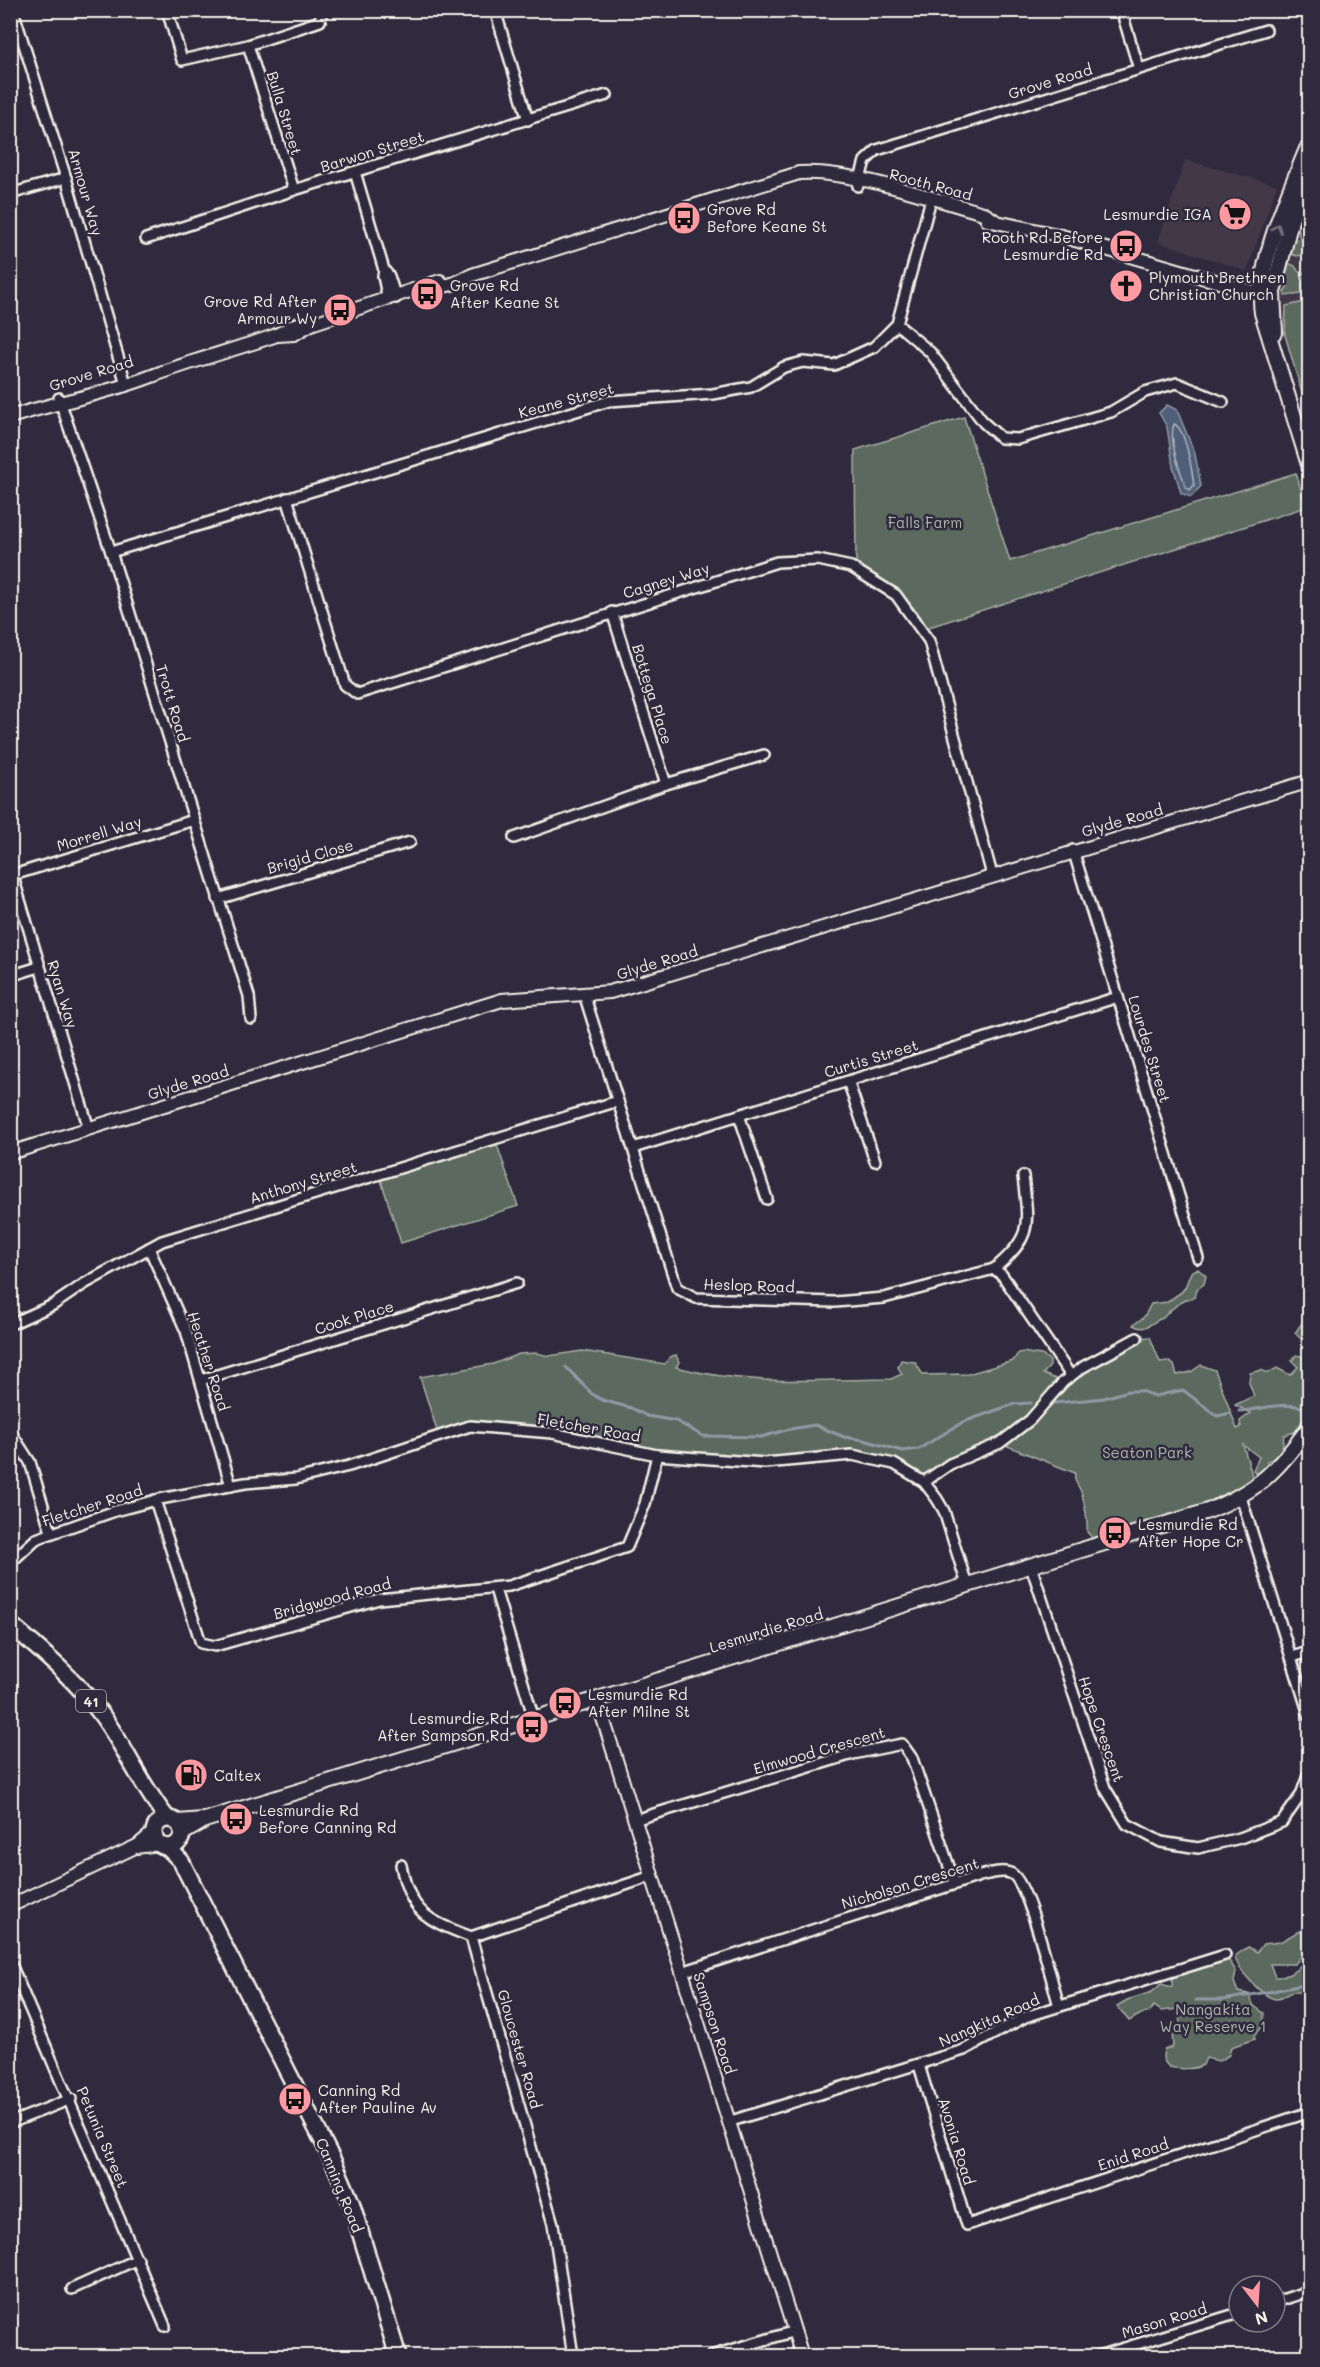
<svg xmlns="http://www.w3.org/2000/svg" width="1320" height="2367" font-family="Mali,sans-serif">
  <style>
    .built { fill: #423946 }
    .green { fill: #5c695f; stroke: #a8ada4; stroke-width: 1.5 }
    .water { fill: #4f5e79; stroke: #9199a5; stroke-width: 1.5 }
    .lines { fill: none; stroke-linecap: round; stroke-linejoin: round }
    .shore { stroke: #b2b6bc; stroke-width: 1.5 }
    .stream { stroke: #9199a5; stroke-width: 3 }
    .minor-casing { stroke: #f4f1e8; stroke-width: 14 }
    .tertiary-casing { stroke: #f4f1e8; stroke-width: 16 }
    .secondary-casing { stroke: #f4f1e8; stroke-width: 18 }
    .primary-casing { stroke: #f4f1e8; stroke-width: 20 }
    .minor { stroke: #2f2a3d; stroke-width: 9 }
    .tertiary { stroke: #2f2a3d; stroke-width: 12 }
    .secondary { stroke: #2f2a3d; stroke-width: 14 }
    .primary { stroke: #2f2a3d; stroke-width: 15 }
    .oneway { stroke: #747079 }
    .labels { text-anchor: middle; dominant-baseline: central; stroke-width: 5; stroke-linejoin: round; paint-order: stroke }
    .shield { fill: #2f2a3d; stroke: #b9b5b5; stroke-width: 1.5 }
    .shield-label { font-size: 14px; font-weight: bold; fill: #f4f1e8 }
    .street-label { font-size: 15px; fill: #f4f1e8; stroke: #2f2a3d }
    .poi-label { font-size: 15px; fill: #f4f1e8; stroke: #2f2a3d; text-anchor: start }
    .park-label { font-size: 15px; fill: #b0b4aa; stroke: #2f2a3d }
  </style>
  <rect width="100%" height="100%" fill="#2f2a3d"/>
  <filter id="ink" filterUnits="userSpaceOnUse"><feTurbulence type="fractalNoise" baseFrequency=".0167" numOctaves="2"/><feDisplacementMap in="SourceGraphic" scale="12" xChannelSelector="R" yChannelSelector="G"/><feConvolveMatrix kernelMatrix="1 2 1 2 8 2 1 2 1" color-interpolation-filters="sRGB"/></filter>
  <g filter="url(#ink)">
    <!-- built -->
    <g class="built">
      <polygon points="1185,160 1277,185 1247,271 1158,242"/>
      <polygon points="1309,160 1309,422 1284,335 1283,298 1283,277 1290,255 1287,234"/>
    </g>
    <!-- green -->
    <g class="green">
      <polygon points="1309,196 1309,253 1297,256 1291,254 1291,244 1300,238 1297,227 1304,219 1303,209"/>
      <polygon points="1288,263 1295,266 1298,271 1309,272 1309,293 1285,296 1284,292 1288,286 1284,280 1284,267"/>
      <polygon points="1309,301 1310,301 1309,417 1285,335 1286,306"/>
      <path d="M964 417 1010 561 1296 473 1306 507 926 628C909 594 888 583 856 566L855 450Z"/>
      <polygon points="495,1139 518,1206 401,1243 379,1174"/>
      <path d="M1198 1269 1206 1276 1204 1284 1197 1289 1195 1297C1181 1300 1172 1307 1163 1318 1151 1321 1147 1333 1133 1325L1144 1317 1151 1304 1168 1302C1173 1296 1180 1295 1184 1289 1187 1285 1188 1277 1192 1271Z"/>
      <polygon points="1304,1320 1309,1321 1309,1347 1295,1333"/>
      <path d="M1150 1337 1160 1362 1168 1361 1174 1365 1177 1375 1191 1372 1201 1365 1215 1370 1237 1429 1241 1427 1240 1421 1251 1413 1235 1405 1254 1396 1249 1383 1250 1373 1261 1370 1268 1373 1277 1368 1290 1375 1298 1367 1292 1361 1296 1355 1305 1357 1307 1362 1310 1409 1295 1432 1284 1435C1283 1448 1281 1457 1267 1461V1467L1259 1476 1253 1470 1259 1457 1243 1445 1252 1475 1241 1497 1094 1540 1087 1532C1088 1520 1085 1506 1082 1495 1081 1486 1073 1484 1075 1473L1000 1443 924 1482 893 1464 852 1455 765 1463 657 1455 552 1433 470 1426 439 1437 420 1377 493 1364 519 1354 536 1353 549 1356 582 1351 665 1364 670 1357 676 1355 679 1362 676 1367C747 1386 818 1380 891 1379L902 1374 898 1367 901 1360 915 1362 923 1375 968 1374 1013 1361C1020 1349 1021 1352 1033 1354 1041 1355 1043 1354 1050 1361V1366L1043 1374 1063 1382 1094 1361 1104 1348 1111 1346 1118 1348 1137 1338Z"/>
      <path d="M1299 1931 1307 1935 1309 1940 1306 1950 1295 1964H1270L1275 1977C1287 1978 1295 1972 1302 1964L1309 1962V1989C1303 1996 1300 1991 1293 1992 1286 1993 1283 1999 1276 1999 1263 1998 1236 1968 1235 1956L1248 1947 1257 1952 1263 1944 1280 1942Z"/>
      <path d="M1225 1955 1236 1971 1234 1982 1238 1992 1248 1994 1254 2006 1264 2013 1263 2026 1254 2036 1255 2039 1231 2047 1229 2055 1219 2061 1206 2058 1203 2065C1194 2070 1178 2069 1169 2067 1163 2061 1161 2057 1165 2049L1173 2047 1172 2032 1180 2023 1178 2009 1161 2011 1154 2006 1147 2013 1141 2014 1129 2021 1117 2006 1127 2000 1152 1992 1161 1984 1172 1987V1971Z"/>
    </g>
    <!-- water -->
    <polygon class="water" points="1167,405 1177,410 1195,454 1201,486 1191,497 1181,493 1173,466 1167,427 1159,413"/>
    <g class="lines">
      <!-- shore -->
      <path class="shore" d="M1174 424C1186 428 1192 471 1194 485L1190 490 1186 487C1180 470 1168 441 1174 424Z"/>
      <!-- stream -->
      <g class="stream">
        <polyline points="566,1367 592,1394 602,1400 631,1408 647,1416 676,1421 703,1436 761,1437 790,1429 815,1425 844,1437 864,1440 902,1451 919,1449 963,1422 1014,1404 1031,1403"/>
        <polyline points="1055,1403 1104,1398 1128,1391 1141,1391 1155,1396 1183,1390 1217,1416 1231,1413"/>
        <path d="M1239 1411C1262 1410 1288 1399 1310 1410"/>
        <polyline points="1196,2000 1223,2000 1310,1984"/>
      </g>
      <defs>
        <g id="minor">
          <polyline points="13,10 66,178 126,384"/>
          <polyline points="167,10 182,60 248,45 320,21 322,10"/>
          <polyline points="495,10 528,120"/>
          <polyline points="644,10 648,10"/>
          <polyline points="1121,10 1139,69"/>
          <polyline points="248,45 294,190"/>
          <polyline points="355,172 384,270 383,276 388,300"/>
          <polyline points="858,186 865,161 877,150 1266,30"/>
          <polyline points="10,194 66,178"/>
          <polyline points="146,239 294,190 607,95"/>
          <polyline points="384,270 389,276 396,298"/>
          <polyline points="897,324 930,352 984,423 1001,438 1018,439 1111,412 1145,392 1177,383 1223,402"/>
          <polyline points="59,398 111,552 249,996 251,1019"/>
          <polyline points="287,498 345,685 357,694 777,562 818,560 851,567 896,595 929,641 992,875"/>
          <polyline points="111,552 609,401 713,394 751,387 784,367 803,362 834,365 874,347 897,324 931,199"/>
          <polyline points="612,612 666,784"/>
          <polyline points="514,838 666,784 764,755"/>
          <polyline points="1073,850 1198,1258"/>
          <polyline points="10,867 89,1129"/>
          <polyline points="13,875 194,820"/>
          <polyline points="218,899 410,842"/>
          <polyline points="10,976 39,967"/>
          <polyline points="584,994 677,1288 696,1298 835,1302 884,1298 994,1269 1002,1275 1071,1376"/>
          <polyline points="848,1081 875,1161"/>
          <polyline points="739,1115 767,1199"/>
          <polyline points="633,1148 1118,997"/>
          <polyline points="149,1248 186,1331 231,1486"/>
          <path d="M994 1269C1034 1236 1028 1224 1023 1176"/>
          <polyline points="11,1324 53,1305 84,1284 162,1241 618,1101"/>
          <polyline points="201,1380 517,1283"/>
          <polyline points="10,1431 30,1462 51,1532"/>
          <polyline points="924,1482 950,1464 1000,1443 1030,1420 1063,1382 1083,1367 1137,1338"/>
          <polyline points="1241,1497 1310,1718"/>
          <polyline points="155,1500 201,1643 215,1646 379,1599 509,1586 627,1547 645,1504 657,1455"/>
          <polyline points="10,1563 36,1539 115,1511 160,1499 245,1483 296,1479 349,1466 470,1426 552,1433 657,1455 765,1463 852,1455 894,1464 924,1482 937,1499 944,1511 967,1585"/>
          <polyline points="1031,1566 1105,1788 1127,1824 1161,1842 1198,1848 1240,1838 1282,1822 1301,1795 1310,1770"/>
          <polyline points="495,1589 534,1719"/>
          <polyline points="1293,1657 1310,1651"/>
          <polyline points="634,1820 853,1754 902,1744 912,1758 955,1884"/>
          <path d="M401 1865C410 1914 428 1920 471 1937"/>
          <polyline points="10,1962 165,2326"/>
          <path d="M682 1972 980 1876C989 1874 1003 1869 1012 1874 1029 1884 1052 1983 1059 2006"/>
          <polyline points="919,2065 967,2225 1310,2112"/>
          <polyline points="731,2121 964,2050 1025,2017 1225,1955"/>
          <polyline points="10,2123 71,2099"/>
          <polyline points="72,2289 138,2259"/>
          <polyline points="1275,2302 1310,2291"/>
          <polyline points="573,2356 553,2224 471,1937 652,1876"/>
          <polyline points="711,2356 795,2331"/>
          <polyline points="1098,2356 1239,2313"/>
        </g>
        <g id="tertiary">
          <polyline points="987,220 1058,235 1260,294 1269,292"/>
          <path d="M433 286C447 288 460 281 472 275L799 173C848 169 933 199 983 213L994 220"/>
          <polyline points="278,335 294,334 311,324 440,281"/>
          <path d="M10 417C57 402 106 394 152 376 192 361 233 350 274 336 289 330 294 321 311 324"/>
          <polyline points="10,1153 502,1000 610,992 1310,781"/>
          <polyline points="597,1699 802,2356"/>
          <polyline points="136,1847 154,1832"/>
          <polyline points="10,1906 135,1847 160,1844"/>
        </g>
        <g id="secondary">
          <path d="M1307 149C1289 193 1255 266 1262 313L1310 468"/>
          <polyline points="1275,332 1273,292 1301,181"/>
          <polyline points="178,1822 203,1820"/>
          <path d="M183 1833 205 1820 1208 1511C1259 1490 1278 1470 1310 1426"/>
        </g>
        <g id="primary">
          <path d="M10 1624C42 1652 76 1680 101 1714 126 1748 141 1786 167 1818"/>
          <circle cx="168" cy="1833" r="14"/>
          <polyline points="167,1847 181,1861 336,2167 351,2202 398,2356"/>
        </g>
      </defs>
      <!-- minor casing -->
      <use href="#minor" class="minor-casing"/>
      <!-- tertiary casing -->
      <use href="#tertiary" class="tertiary-casing"/>
      <!-- secondary casing -->
      <use href="#secondary" class="secondary-casing"/>
      <!-- primary casing -->
      <use href="#primary" class="primary-casing"/>
      <!-- minor -->
      <use href="#minor" class="minor"/>
      <!-- tertiary -->
      <use href="#tertiary" class="tertiary"/>
      <!-- secondary -->
      <use href="#secondary" class="secondary"/>
      <!-- primary -->
      <use href="#primary" class="primary"/>
    </g>
    <!-- one-way arrows -->
    <defs><path id="oneway-chevron" d="M-2-3.5L2.5 0L-2 3.5" fill="none" stroke-width="1.6" stroke-linecap="round" stroke-linejoin="round" transform="scale(1.5)"/></defs>
    <use class="oneway" href="#oneway-chevron" transform="translate(1277 228) rotate(-71)"/>
  </g>
  <!-- icons -->
  <defs>
    <symbol id="supermarket-disc" viewBox="-11 -11 22 22"><circle r="9.5" fill="#ff9aa2" stroke="#2f2a3d"/><path d="M-6-5.5h2.5l.6 2H6L4.5 2H-2.5L-4.4-4H-6ZM-1.5 3.2a1.3 1.3 0 1 0 .1 0ZM3 3.2a1.3 1.3 0 1 0 .1 0Z" fill="#111"/></symbol>
    <symbol id="bus-disc" viewBox="-11 -11 22 22"><circle r="9.5" fill="#ff9aa2" stroke="#2f2a3d"/><path d="M-5-6H5V4H4V6H2V4H-2V6H-4V4H-5ZM-3.5-4V0h7V-4ZM-3.5 1.2v1.5H-2V1.2ZM2 1.2v1.5H3.5V1.2Z" fill="#111"/></symbol>
    <symbol id="church-disc" viewBox="-11 -11 22 22"><circle r="9.5" fill="#ff9aa2" stroke="#2f2a3d"/><path d="M-1.2-6h2.4v3.5h3.3v2.4h-3.3V6h-2.4V-.1h-3.3v-2.4h3.3Z" fill="#111"/></symbol>
    <symbol id="fuel-disc" viewBox="-11 -11 22 22"><circle r="9.5" fill="#ff9aa2" stroke="#2f2a3d"/><path d="M-5.5-6h7V0h2V4h1.3V-2.5L3-4.5l.8-.8L6-3V5H2.5V1h-1V6h-7ZM-4.2-4.7v3.2H.2V-4.7Z" fill="#111"/></symbol>
  </defs>
  <g fill-rule="evenodd">
    <use href="#supermarket-disc" x="1216" y="195" width="38" height="38"/>
    <use href="#bus-disc" x="665" y="199" width="38" height="38"/>
    <use href="#bus-disc" x="1107" y="227" width="38" height="38"/>
    <use href="#church-disc" x="1107" y="267" width="38" height="38"/>
    <use href="#bus-disc" x="408" y="275" width="38" height="38"/>
    <use href="#bus-disc" x="321" y="291" width="38" height="38"/>
    <use href="#bus-disc" x="1096" y="1514" width="38" height="38"/>
    <use href="#bus-disc" x="546" y="1684" width="38" height="38"/>
    <use href="#bus-disc" x="513" y="1708" width="38" height="38"/>
    <use href="#fuel-disc" x="172" y="1756" width="38" height="38"/>
    <use href="#bus-disc" x="217" y="1800" width="38" height="38"/>
    <use href="#bus-disc" x="276" y="2080" width="38" height="38"/>
  </g>
  <g class="labels">
    <!-- shield labels -->
    <rect class="shield" x="76" y="1690" width="30" height="22" rx="4.5"/>
    <g class="shield-label">
      <text x="91" y="1701">41</text>
    </g>
    <!-- street labels -->
    <g class="street-label">
      <text transform="translate(1050 81) rotate(-17)">Grove Road</text>
      <text transform="translate(285 113) rotate(73)">Bulla Street</text>
      <text transform="translate(372 151) rotate(-17)">Barwon Street</text>
      <text transform="translate(931 184) rotate(15)">Rooth Road</text>
      <text transform="translate(86 192) rotate(74)">Armour Way</text>
      <text transform="translate(91 373) rotate(-17)">Grove Road</text>
      <text transform="translate(566 400) rotate(-15)">Keane Street</text>
      <text transform="translate(666 580) rotate(-17)">Cagney Way</text>
      <text transform="translate(653 694) rotate(73)">Bottega Place</text>
      <text transform="translate(173 703) rotate(73)">Trott Road</text>
      <text transform="translate(1122 820) rotate(-16)">Glyde Road</text>
      <text transform="translate(99 833) rotate(-17)">Morrell Way</text>
      <text transform="translate(310 856) rotate(-16)">Brigid Close</text>
      <text transform="translate(657 962) rotate(-17)">Glyde Road</text>
      <text transform="translate(63 994) rotate(73)">Ryan Way</text>
      <text transform="translate(1150 1049) rotate(73)">Lourdes Street</text>
      <text transform="translate(871 1058) rotate(-17)">Curtis Street</text>
      <text transform="translate(188 1082) rotate(-17)">Glyde Road</text>
      <text transform="translate(303 1182) rotate(-17)">Anthony Street</text>
      <text transform="translate(749 1285) rotate(2)">Heslop Road</text>
      <text transform="translate(354 1317) rotate(-17)">Cook Place</text>
      <text transform="translate(209 1361) rotate(72)">Heather Road</text>
      <text transform="translate(589 1427) rotate(10)">Fletcher Road</text>
      <text transform="translate(92 1505) rotate(-18)">Fletcher Road</text>
      <text transform="translate(332 1598) rotate(-15)">Bridgwood Road</text>
      <text transform="translate(766 1630) rotate(-17)">Lesmurdie Road</text>
      <text transform="translate(1102 1729) rotate(71)">Hope Crescent</text>
      <text transform="translate(819 1750) rotate(-16)">Elmwood Crescent</text>
      <text transform="translate(910 1883) rotate(-17)">Nicholson Crescent</text>
      <text transform="translate(989 2020) rotate(-24)">Nangkita Road</text>
      <text transform="translate(715 2023) rotate(72)">Sampson Road</text>
      <text transform="translate(520 2049) rotate(74)">Gloucester Road</text>
      <text transform="translate(103 2137) rotate(67)">Petunia Street</text>
      <text transform="translate(957 2141) rotate(73)">Avonia Road</text>
      <text transform="translate(1133 2154) rotate(-18)">Enid Road</text>
      <text transform="translate(340 2185) rotate(68)">Canning Road</text>
      <text transform="translate(1164 2320) rotate(-17)">Mason Road</text>
    </g>
    <!-- poi labels -->
    <g class="poi-label">
      <text x="707" y="209">Grove Rd<tspan x="707" dy="17">Before Keane St</tspan></text>
      <text x="1212" y="214" text-anchor="end">Lesmurdie IGA</text>
      <text x="1103" y="237" text-anchor="end">Rooth Rd Before<tspan x="1103" dy="17">Lesmurdie Rd</tspan></text>
      <text x="1149" y="277">Plymouth Brethren<tspan x="1149" dy="17">Christian Church</tspan></text>
      <text x="450" y="285">Grove Rd<tspan x="450" dy="17">After Keane St</tspan></text>
      <text x="317" y="301" text-anchor="end">Grove Rd After<tspan x="317" dy="17">Armour Wy</tspan></text>
      <text x="1138" y="1524">Lesmurdie Rd<tspan x="1138" dy="17">After Hope Cr</tspan></text>
      <text x="588" y="1694">Lesmurdie Rd<tspan x="588" dy="17">After Milne St</tspan></text>
      <text x="509" y="1718" text-anchor="end">Lesmurdie Rd<tspan x="509" dy="17">After Sampson Rd</tspan></text>
      <text x="214" y="1775">Caltex</text>
      <text x="259" y="1810">Lesmurdie Rd<tspan x="259" dy="17">Before Canning Rd</tspan></text>
      <text x="318" y="2090">Canning Rd<tspan x="318" dy="17">After Pauline Av</tspan></text>
    </g>
    <!-- park labels -->
    <g class="park-label">
      <text x="925" y="522">Falls Farm</text>
      <text x="1147" y="1452">Seaton Park</text>
      <text x="1213" y="2009">Nangakita<tspan x="1213" dy="17">Way Reserve 1</tspan></text>
    </g>
  </g>
  <!-- margin -->
  <rect width="1320" height="2367" fill="none" stroke="#2f2a3d" stroke-width="36"/>
  <rect x="18" y="18" width="1284" height="2331" fill="none" stroke="#f4f1e8" stroke-width="2" filter="url(#ink)"/>
  <!-- north arrow -->
  <g transform="translate(1257 2304) rotate(163)"><circle r="28" fill="#2f2a3d" stroke="#7e7a81" stroke-width="1.5"/>
  <path d="M0-4.5L10 22L0 15L-10 22Z" fill="#ff9aa2"/>
  <text y="-9" font-size="16" font-weight="bold" text-anchor="middle" fill="#f4f1e8">N</text>
  </g>
</svg>
